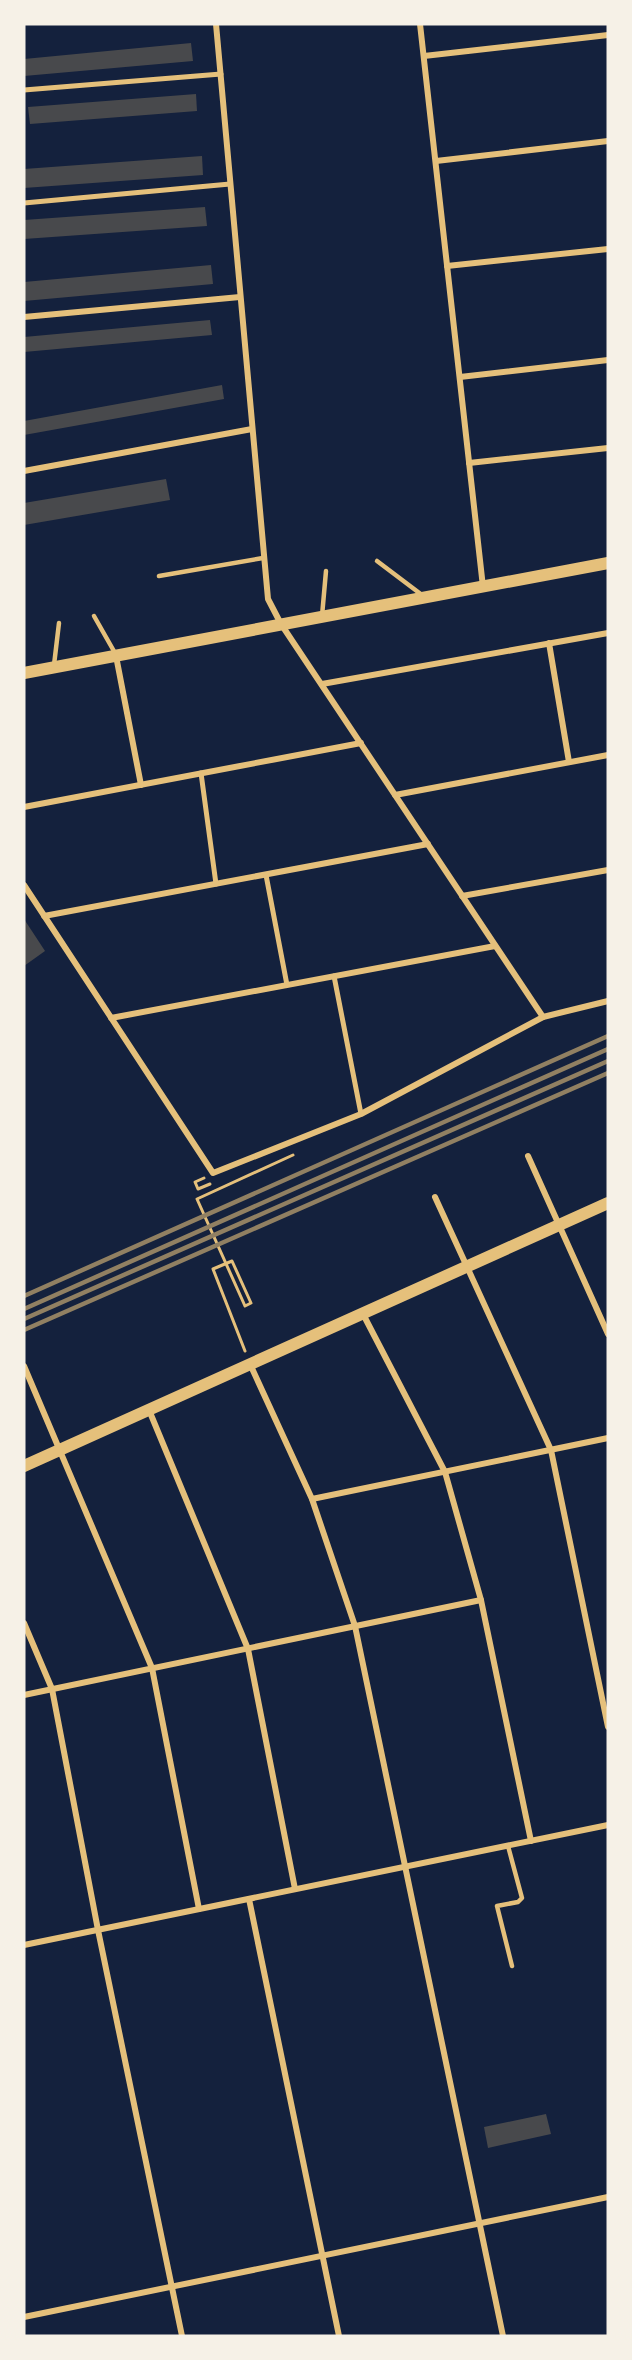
<svg xmlns="http://www.w3.org/2000/svg" width="632" height="2360" font-family="Cabin,sans-serif">
  <style>
    .building { fill: #48494c }
    .lines { fill: none; stroke-linecap: round; stroke-linejoin: round }
    .path { stroke: #e5c07b; stroke-width: 3 }
    .service { stroke: #e5c07b; stroke-width: 4.5 }
    .pedestrian { stroke: #e5c07b; stroke-width: 5 }
    .minor { stroke: #e5c07b; stroke-width: 6 }
    .secondary { stroke: #e5c07b; stroke-width: 12 }
    .rail { stroke: #918062; stroke-width: 4.5 }
  </style>
  <rect width="100%" height="100%" fill="#14213d"/>
  <!-- building -->
  <g class="building">
    <polygon points="191,43 193,61 24,76 24,59"/>
    <polygon points="196,94 197,111 30,124 28,107"/>
    <polygon points="202,156 203,175 24,188 24,169"/>
    <polygon points="205,207 207,226 24,239 24,220"/>
    <polygon points="211,265 213,284 24,301 24,282"/>
    <polygon points="210,320 212,335 24,352 24,337"/>
    <polygon points="222,385 224,399 24,435 24,421"/>
    <polygon points="166,479 170,500 24,525 24,503"/>
    <polygon points="24,919 45,951 24,966"/>
    <polygon points="546,2114 551,2134 488,2148 484,2127"/>
  </g>
  <g class="lines">
    <!-- path -->
    <g class="path">
      <polyline points="204,1178 195,1182 198,1189 210,1184"/>
      <polyline points="245,1351 213,1269 232,1261 251,1303 245,1306 197,1199 293,1155"/>
    </g>
    <!-- service -->
    <g class="service">
      <polyline points="377,561 422,595"/>
      <polyline points="159,576 263,558"/>
      <polyline points="94,616 115,653"/>
      <polyline points="322,616 326,571"/>
      <polyline points="54,665 59,623"/>
      <polyline points="508,1846 522,1898 518,1902 497,1906 512,1966"/>
    </g>
    <!-- pedestrian -->
    <g class="pedestrian">
      <polyline points="24,90 221,74"/>
      <polyline points="24,203 230,184"/>
      <polyline points="201,773 216,884"/>
      <polyline points="266,875 287,985"/>
      <polyline points="334,976 361,1114"/>
    </g>
    <!-- minor -->
    <g class="minor">
      <polyline points="216,24 268,599 281,624 543,1017"/>
      <polyline points="420,24 483,587"/>
      <polyline points="424,56 608,35"/>
      <polyline points="436,161 608,141"/>
      <polyline points="447,266 608,249"/>
      <polyline points="24,317 240,297"/>
      <polyline points="460,377 608,360"/>
      <polyline points="469,463 608,448"/>
      <polyline points="24,471 252,429"/>
      <polyline points="549,643 569,762"/>
      <polyline points="116,656 141,785"/>
      <polyline points="322,684 608,633"/>
      <polyline points="395,795 608,755"/>
      <polyline points="24,807 361,743"/>
      <polyline points="24,885 213,1173 361,1114 543,1017 608,1001"/>
      <polyline points="462,896 608,870"/>
      <polyline points="44,916 428,844"/>
      <polyline points="111,1018 495,946"/>
      <polyline points="528,1156 608,1334"/>
      <polyline points="435,1197 551,1450 608,1727"/>
      <polyline points="363,1314 445,1472 481,1600 531,1841"/>
      <polyline points="250,1364 312,1499 355,1626 503,2336"/>
      <polyline points="24,1366 152,1668 199,1909"/>
      <polyline points="149,1410 248,1649 295,1889"/>
      <polyline points="312,1499 608,1438"/>
      <polyline points="24,1623 52,1689 98,1930 182,2336"/>
      <polyline points="24,1695 481,1600"/>
      <polyline points="249,1899 339,2336"/>
      <polyline points="24,1945 608,1825"/>
      <polyline points="24,2317 608,2197"/>
    </g>
    <!-- secondary -->
    <g class="secondary">
      <polyline points="24,673 608,563"/>
      <polyline points="24,1466 608,1203"/>
    </g>
    <!-- rail -->
    <g class="rail">
      <polyline points="24,1296 608,1036"/>
      <polyline points="24,1309 608,1049"/>
      <polyline points="24,1319 608,1061"/>
      <polyline points="24,1330 608,1073"/>
    </g>
  </g>
  <!-- border -->
  <rect width="632" height="2360" fill="none" stroke="#f6f1e7" stroke-width="51"/>
</svg>
